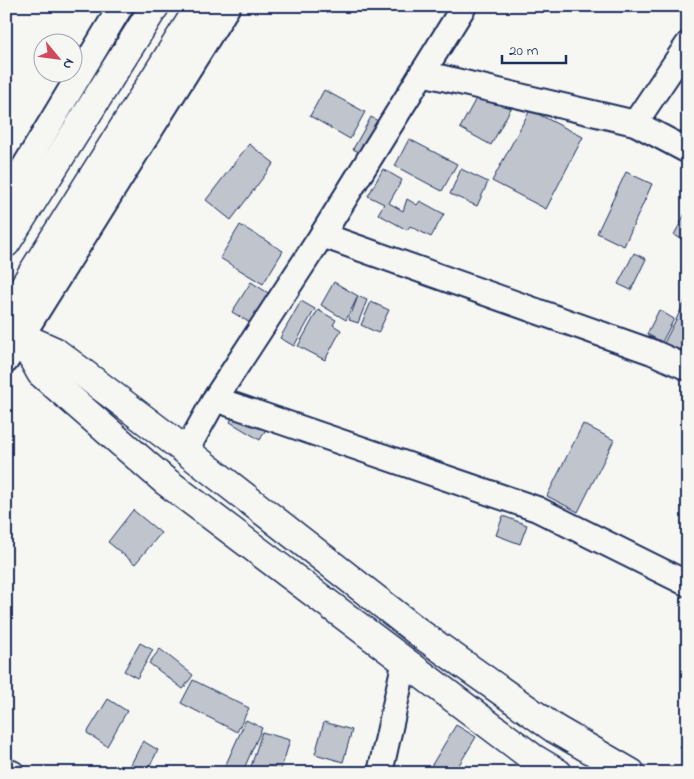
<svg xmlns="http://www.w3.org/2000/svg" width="694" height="779" font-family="'Indie Flower',sans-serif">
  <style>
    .building { fill: #c0c4cd; stroke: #1b2f5e }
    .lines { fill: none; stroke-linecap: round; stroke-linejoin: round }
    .street-casing { stroke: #1b2f5e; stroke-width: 28 }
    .secondary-casing { stroke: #1b2f5e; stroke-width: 31 }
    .highway-casing { stroke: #1b2f5e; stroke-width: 31 }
    .street { stroke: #f6f6f2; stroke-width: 24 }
    .secondary { stroke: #f6f6f2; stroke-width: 28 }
    .highway { stroke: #f6f6f2; stroke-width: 28 }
  </style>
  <rect width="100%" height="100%" fill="#f6f6f2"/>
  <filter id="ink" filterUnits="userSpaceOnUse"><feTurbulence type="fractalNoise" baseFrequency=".02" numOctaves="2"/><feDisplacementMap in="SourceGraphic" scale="10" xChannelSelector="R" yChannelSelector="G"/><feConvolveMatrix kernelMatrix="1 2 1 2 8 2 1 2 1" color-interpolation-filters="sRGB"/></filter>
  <g filter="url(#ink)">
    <!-- building -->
    <g class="building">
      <polygon points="485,82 516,99 491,145 460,128"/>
      <polygon points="324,90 365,112 350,139 310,116"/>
      <polygon points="530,110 583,137 546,209 492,181"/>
      <polygon points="371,117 390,128 372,159 353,149"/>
      <polygon points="409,139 457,164 442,191 395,166"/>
      <polygon points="249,144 274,163 231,220 206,200"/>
      <polygon points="383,169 402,180 389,203 403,211 407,199 417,205 420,201 444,214 431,237 410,226 407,230 378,214 384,204 368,196"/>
      <polygon points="461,169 488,182 477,206 450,194"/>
      <polygon points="626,172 652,184 624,246 597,233"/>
      <polygon points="688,208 688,242 674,235"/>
      <polygon points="240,225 283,251 263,284 220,258"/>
      <polygon points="634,253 646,259 631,290 618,284"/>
      <polygon points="251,282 276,298 257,327 232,312"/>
      <polygon points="334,282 358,296 346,320 321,305"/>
      <polygon points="358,296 367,300 358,323 349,320"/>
      <polygon points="688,296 688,346 681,359 661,349"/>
      <polygon points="301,301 315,309 294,346 280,338"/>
      <polygon points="371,302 389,310 378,333 361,325"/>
      <polygon points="318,310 336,320 333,325 341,330 325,360 298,346"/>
      <polygon points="659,310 674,319 662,342 647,334"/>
      <polygon points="237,407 272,418 260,440 230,422"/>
      <polygon points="583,424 614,440 578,512 547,496"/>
      <polygon points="133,510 161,533 135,564 108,542"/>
      <polygon points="503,516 527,525 520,544 496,535"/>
      <polygon points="140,643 153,650 137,678 124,671"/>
      <polygon points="160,649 193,675 183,689 149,663"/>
      <polygon points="193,680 249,708 237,732 181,703"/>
      <polygon points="108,699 127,711 107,746 87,733"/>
      <polygon points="246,720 262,728 242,773 222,773"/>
      <polygon points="324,722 352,730 343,762 315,754"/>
      <polygon points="456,725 476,737 454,773 437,773 430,768"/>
      <polygon points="688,731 688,751 680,748"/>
      <polygon points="262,732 290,740 280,773 249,773"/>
      <polygon points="143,741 158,750 146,773 133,773 128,770"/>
    </g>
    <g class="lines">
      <defs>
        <g id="street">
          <polyline points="422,73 635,123 688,151"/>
          <polyline points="635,123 688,44"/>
          <polyline points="6,197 121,6"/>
          <polyline points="322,235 652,352 688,368"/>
          <polyline points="6,361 228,6"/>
          <polyline points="215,399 537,509 688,584"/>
          <polyline points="186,451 215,399 322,235 464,6"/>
          <polyline points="6,771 12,773"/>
          <polyline points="380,773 405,660"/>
        </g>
        <g id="secondary">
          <polyline points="6,327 20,336 54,351 186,451 422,635 555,729 631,773"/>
          <polyline points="20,336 41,373 164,480 533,758 558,773"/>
        </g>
        <g id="highway">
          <polyline points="6,243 155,6"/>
          <polyline points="6,315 200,6"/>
        </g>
      </defs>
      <!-- street casing -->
      <use href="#street" class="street-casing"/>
      <!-- secondary casing -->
      <use href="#secondary" class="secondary-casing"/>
      <!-- highway casing -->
      <use href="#highway" class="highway-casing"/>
      <!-- street -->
      <use href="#street" class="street"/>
      <!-- secondary -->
      <use href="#secondary" class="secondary"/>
      <!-- highway -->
      <use href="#highway" class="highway"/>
    </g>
  </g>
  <!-- margin -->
  <rect width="694" height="779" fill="none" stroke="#f6f6f2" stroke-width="25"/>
  <rect x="12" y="12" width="669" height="754" fill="none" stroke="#1b2f5e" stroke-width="2" filter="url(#ink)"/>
  <!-- north arrow -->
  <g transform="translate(58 58) rotate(119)"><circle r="24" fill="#f6f6f2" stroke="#9ea6b7"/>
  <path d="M0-4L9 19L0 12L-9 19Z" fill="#d1495b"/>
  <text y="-8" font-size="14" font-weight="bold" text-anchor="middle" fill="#1b2f5e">N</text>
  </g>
  <!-- scale -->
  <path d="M502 55v8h64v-8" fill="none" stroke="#1b2f5e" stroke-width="2.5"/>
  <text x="509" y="55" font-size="15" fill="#1b2f5e" stroke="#f6f6f2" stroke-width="4" paint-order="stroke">20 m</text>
</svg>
